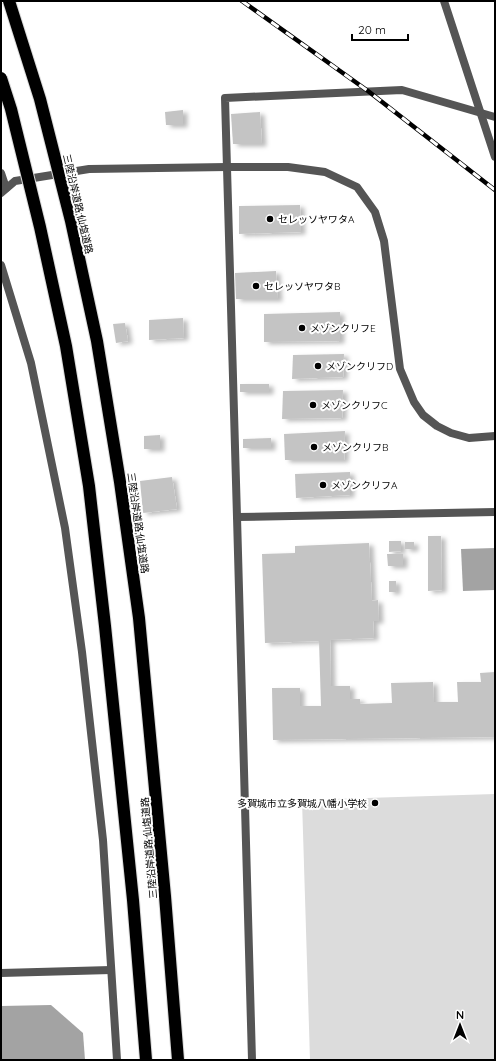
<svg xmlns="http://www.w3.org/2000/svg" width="496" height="1061" font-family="Quicksand,'Noto Sans JP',sans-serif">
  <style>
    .green { fill: #dcdcdc }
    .water { fill: #a3a3a3 }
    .building { fill: #c4c4c4; filter: url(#shadow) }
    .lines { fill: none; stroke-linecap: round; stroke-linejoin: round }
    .minor { stroke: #555; stroke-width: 8 }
    .tertiary { stroke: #555; stroke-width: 8 }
    .rail-casing { stroke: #000; stroke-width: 4.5 }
    .rail { stroke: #fff; stroke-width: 3; stroke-dasharray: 9; stroke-linecap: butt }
    .motorway-bridge-casing { stroke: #dbdbdb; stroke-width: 14; stroke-linecap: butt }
    .tertiary-bridge { stroke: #555; stroke-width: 8 }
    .motorway-bridge { stroke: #000; stroke-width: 12 }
    .poi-dot { fill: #000; stroke: #fff; stroke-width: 1.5 }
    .labels { text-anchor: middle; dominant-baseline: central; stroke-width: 4; stroke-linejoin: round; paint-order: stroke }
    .street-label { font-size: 10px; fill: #000; stroke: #fff }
    .poi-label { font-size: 10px; fill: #000; stroke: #fff; text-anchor: start }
  </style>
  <defs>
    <filter id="shadow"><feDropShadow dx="4.5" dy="2.5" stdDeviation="2" flood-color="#0004"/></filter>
  </defs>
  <rect width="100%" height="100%" fill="#fff"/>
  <!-- green -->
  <polygon class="green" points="495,794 495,1060 310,1060 302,800"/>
  <!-- water -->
  <g class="water">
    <polygon points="495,548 495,590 463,591 461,549"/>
    <polygon points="51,1005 83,1033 85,1060 1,1060 1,1006"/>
  </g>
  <!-- building -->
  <g class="building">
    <polygon points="183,110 183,125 166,125 165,112"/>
    <polygon points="260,112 262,144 233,144 231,114"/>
    <polygon points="300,205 301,232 239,234 239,206"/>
    <polygon points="276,271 278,299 236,299 235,273"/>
    <polygon points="340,312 340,341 264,342 264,314"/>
    <polygon points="183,318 184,338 149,340 149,320"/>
    <polygon points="125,323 128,341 116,343 113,324"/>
    <polygon points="344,354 343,377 292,379 293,355"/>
    <rect x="240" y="384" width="29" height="8"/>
    <polygon points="343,390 342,418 282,419 283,391"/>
    <polygon points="345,431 344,460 285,460 284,434"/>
    <polygon points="160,435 160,449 144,449 144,436"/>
    <polygon points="271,438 271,448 243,448 243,439"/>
    <polygon points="350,472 350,495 296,498 295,474"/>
    <polygon points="172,477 177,509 143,513 140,481"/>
    <polygon points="428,536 441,536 442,590 428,591"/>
    <polygon points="389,541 401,541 401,551 389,552"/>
    <rect x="405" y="542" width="9" height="7"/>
    <polygon points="369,543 372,601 378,600 379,621 373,621 374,638 330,640 331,686 350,686 350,699 360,699 360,704 392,703 391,683 433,682 434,702 458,702 457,682 481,682 480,673 495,672 495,737 273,740 272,688 300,688 300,706 321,706 319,641 265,643 262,554 295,553 295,546"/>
    <polygon points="387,554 403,554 403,566 388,566"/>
    <rect x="389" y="581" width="7" height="11"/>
  </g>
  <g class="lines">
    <!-- minor -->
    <g class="minor">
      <polyline points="1,173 6,188"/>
      <polyline points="237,517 495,512"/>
      <polyline points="252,1060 237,517 225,98 402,90 495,117"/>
    </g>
    <!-- tertiary -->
    <g class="tertiary">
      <polyline points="1,193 15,181 89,169 227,167 288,167 325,172 357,187 375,212 384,241 400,369 414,402 423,415 437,426 451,433 469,438 495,436"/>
      <polyline points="1,265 31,363 65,528 82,652 103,840 117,1060"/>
      <polyline points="1,973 111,970"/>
    </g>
    <defs>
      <polyline id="rail" points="242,1 368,91 495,190"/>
    </defs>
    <!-- rail casing -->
    <use href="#rail" class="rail-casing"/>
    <!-- rail -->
    <use href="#rail" class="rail"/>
    <defs>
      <g id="motorway-bridge">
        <polyline points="9,1 40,99 71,221 97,341 120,482 139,618 165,896 178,1060"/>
        <polyline points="1,78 11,109 40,227 66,346 89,486 105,626 133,900 146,1060"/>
      </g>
    </defs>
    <!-- motorway-bridge casing -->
    <use href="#motorway-bridge" class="motorway-bridge-casing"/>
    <!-- tertiary-bridge -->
    <polyline class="tertiary-bridge" points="444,1 495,157"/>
    <!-- motorway-bridge -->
    <use href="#motorway-bridge" class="motorway-bridge"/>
  </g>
  <!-- markers -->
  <g class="poi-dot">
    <circle cx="270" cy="219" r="4"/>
    <circle cx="256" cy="286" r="4"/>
    <circle cx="302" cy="328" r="4"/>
    <circle cx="318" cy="366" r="4"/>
    <circle cx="313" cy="405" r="4"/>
    <circle cx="314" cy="447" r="4"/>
    <circle cx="323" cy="485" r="4"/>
    <circle cx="375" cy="803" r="4"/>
  </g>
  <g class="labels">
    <!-- street labels -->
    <g class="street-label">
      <text transform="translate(78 204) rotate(77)">三陸沿岸道路;仙塩道路</text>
      <text transform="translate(138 523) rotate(82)">三陸沿岸道路;仙塩道路</text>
      <text transform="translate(149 848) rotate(-95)">三陸沿岸道路;仙塩道路</text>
    </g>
    <!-- poi labels -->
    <g class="poi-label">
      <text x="278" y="219">セレッソヤワタA</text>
      <text x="264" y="286">セレッソヤワタB</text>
      <text x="310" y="328">メゾンクリフE</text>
      <text x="326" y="366">メゾンクリフD</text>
      <text x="321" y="405">メゾンクリフC</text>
      <text x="322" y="447">メゾンクリフB</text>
      <text x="331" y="485">メゾンクリフA</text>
      <text x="367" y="803" text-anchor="end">多賀城市立多賀城八幡小学校</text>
    </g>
  </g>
  <!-- border -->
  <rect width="496" height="1061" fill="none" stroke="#000000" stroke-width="4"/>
  <!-- north arrow -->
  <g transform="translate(460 1025)" stroke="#ffffff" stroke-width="3" paint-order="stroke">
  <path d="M0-3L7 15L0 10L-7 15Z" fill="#000000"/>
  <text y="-6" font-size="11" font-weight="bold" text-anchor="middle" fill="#000000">N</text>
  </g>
  <!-- scale -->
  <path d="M352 34v6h56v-6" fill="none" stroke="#000000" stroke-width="2"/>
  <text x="358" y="34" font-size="12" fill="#000000" stroke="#ffffff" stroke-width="3" paint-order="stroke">20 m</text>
</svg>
